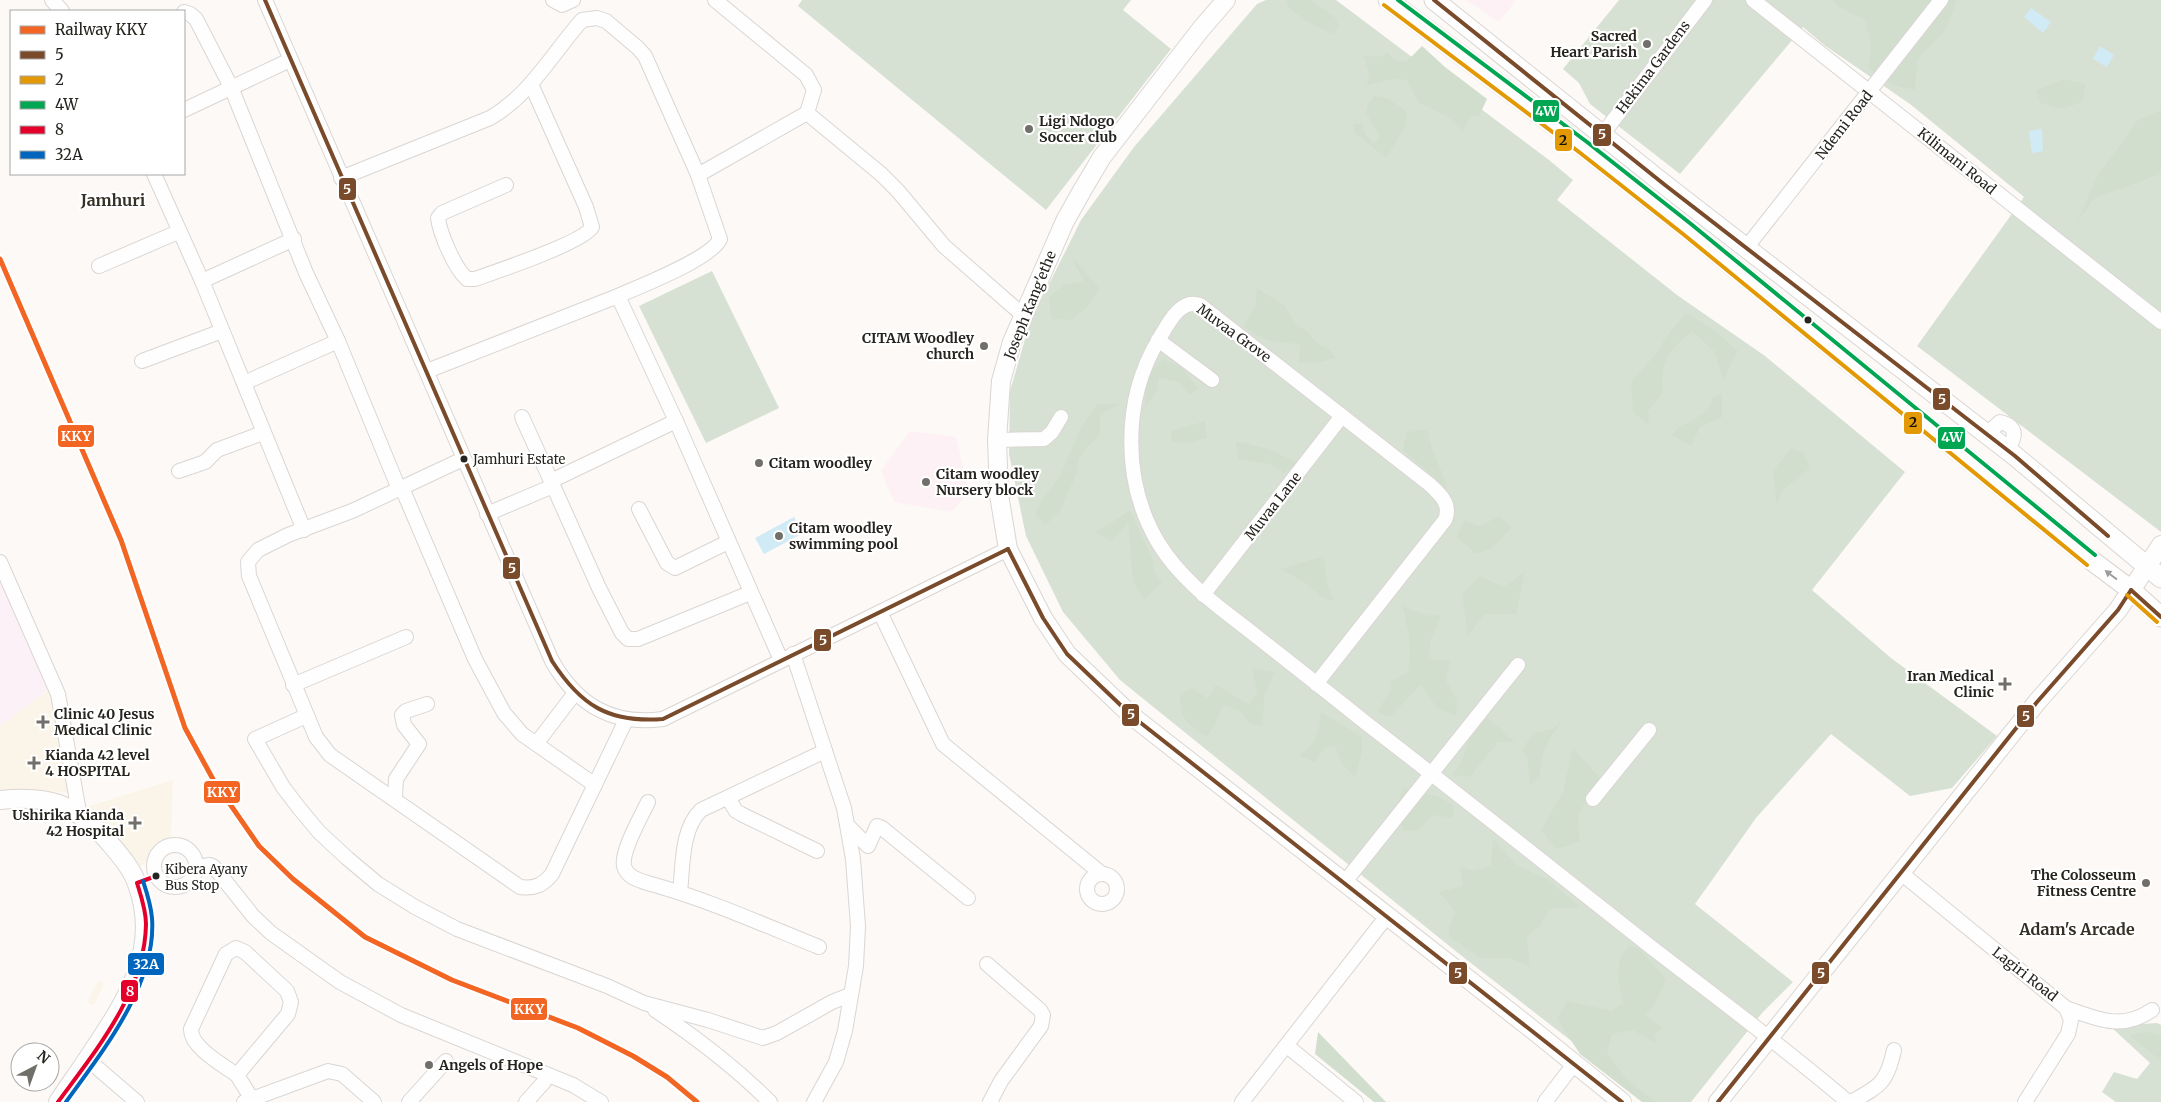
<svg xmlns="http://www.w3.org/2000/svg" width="2161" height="1102" font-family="Merriweather,serif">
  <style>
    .commercial { fill: #fdf1f8 }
    .built { fill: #fbf4e8 }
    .education { fill: #fdf1f5 }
    .green { fill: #d7e1d3 }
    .forest { fill: #d1decd }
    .water { fill: #d0eaf6 }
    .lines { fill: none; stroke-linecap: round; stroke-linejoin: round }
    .minor-casing { stroke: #d9d6d3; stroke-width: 16 }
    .tertiary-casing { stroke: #d9d6d3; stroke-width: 20 }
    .secondary-casing { stroke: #d9d6d3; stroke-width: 21 }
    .minor { stroke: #fffefe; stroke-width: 14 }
    .tertiary { stroke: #fffefe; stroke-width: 18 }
    .secondary { stroke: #fffefe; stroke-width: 19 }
    .bus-1-casing { stroke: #fff; stroke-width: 8 }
    .bus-2-casing { stroke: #fff; stroke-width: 8 }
    .bus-3-casing { stroke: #fff; stroke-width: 8 }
    .bus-4-casing { stroke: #fff; stroke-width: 8 }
    .bus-5-casing { stroke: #fff; stroke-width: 8 }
    .bus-1 { stroke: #7a4b2a; stroke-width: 4 }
    .bus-2 { stroke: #e29903; stroke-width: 4 }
    .bus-3 { stroke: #00a651; stroke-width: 4 }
    .bus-4 { stroke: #e4002b; stroke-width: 4 }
    .bus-5 { stroke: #0065bd; stroke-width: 4 }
    .rail-1-casing { stroke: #fff; stroke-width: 9 }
    .rail-1 { stroke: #f26522; stroke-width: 5 }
    .oneway { fill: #9d9c9a }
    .poi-dot { fill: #716f6a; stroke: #fff; stroke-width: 2 }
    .bus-dot { fill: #26241f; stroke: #fff; stroke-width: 2 }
    .labels { text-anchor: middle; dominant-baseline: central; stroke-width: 4.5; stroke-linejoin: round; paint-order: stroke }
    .bus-label { font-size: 13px; fill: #26241f; stroke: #fff; text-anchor: start }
    .poi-label { font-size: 14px; font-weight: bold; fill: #26241f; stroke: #fff; text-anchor: start }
    .street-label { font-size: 14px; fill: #26241f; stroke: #fff }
    .quarter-label { font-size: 16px; font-weight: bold; fill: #353026; stroke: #fff }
    .line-badge { stroke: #fff; stroke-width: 2 }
    .badge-label { font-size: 14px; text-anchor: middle; font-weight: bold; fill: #fff }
    .pale-badge-label { font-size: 14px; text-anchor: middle; font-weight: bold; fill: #111 }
  </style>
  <rect width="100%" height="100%" fill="#fcf9f6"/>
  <!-- commercial -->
  <polygon class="commercial" points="0,574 50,687 0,736"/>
  <!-- built -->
  <g class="built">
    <polygon points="52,688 72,793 22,789 0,790 0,726"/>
    <polygon points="173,780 171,839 138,869 87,807"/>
    <polygon points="98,981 104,984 94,1005 87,1002"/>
  </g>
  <!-- education -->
  <g class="education">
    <polygon points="1466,0 1516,0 1499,22"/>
    <polygon points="910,431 956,437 969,492 951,512 894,502 881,471"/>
  </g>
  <!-- green -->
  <g class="green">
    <polygon points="802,0 1131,0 1123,10 1171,49 1046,210 798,6"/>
    <polygon points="1266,0 1336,0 1549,160 1573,180 1557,200 1677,295 1765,356 1905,472 1812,590 1891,658 1997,736 1952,788 1910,796 1831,734 1756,818 1695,904 1793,982 1762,1013 1691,1102 1650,1102 1458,953 1120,680 1063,612 1026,536 1009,454 1010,391 1030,322 1081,220 1134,147 1257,4"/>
    <polygon points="1619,0 2161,0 2161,532 1917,346 2024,197 1910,104 1824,45 1803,27 1680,174 1590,104 1579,83 1563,69"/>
    <polygon points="712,271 779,408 706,443 639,306"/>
    <polygon points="2157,1023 2161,1025 2161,1102 2116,1102 2102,1092 2114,1072 2137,1079 2150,1063 2110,1026"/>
  </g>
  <!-- forest -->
  <g class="forest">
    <polygon points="1286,0 1310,0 1335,17 1339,27 1331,34 1305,20 1288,7"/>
    <polygon points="1833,0 1956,0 1956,3 1946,29 1918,59 1915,90 1896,86 1869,69 1871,45 1865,20 1837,6"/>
    <polygon points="1422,46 1445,67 1487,99 1479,116 1471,116 1463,130 1448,117 1418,102 1407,80 1393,79 1367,85 1369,73 1363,55 1379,57 1388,53 1395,60 1407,61"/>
    <polygon points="2064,79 2086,84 2082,102 2062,109 2040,103 2036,90"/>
    <polygon points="1374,96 1389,99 1407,112 1405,127 1386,158 1354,132 1353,125 1362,122 1365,134 1374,144 1380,137 1366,113 1368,104"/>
    <polygon points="2161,110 2161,174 2095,198 2077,222 2098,175 2138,120"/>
    <polygon points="1072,258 1100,288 1087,307 1071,320 1051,319 1049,297 1065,284 1084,282"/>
    <path d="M1257 288 1285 306 1295 323 1308 332 1318 344 1330 350 1336 358 1320 362 1299 363 1300 346C1291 342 1285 343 1276 342 1263 341 1253 333 1243 326L1255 307Z"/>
    <path d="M1686 313 1714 330 1738 351 1723 380 1714 351 1692 331C1669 351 1660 361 1663 392L1648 411 1649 425 1633 412 1631 382 1656 354 1666 337Z"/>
    <path d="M1163 359 1183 368 1198 389 1190 395 1179 382 1159 378 1156 392 1146 406C1143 384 1146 375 1163 359Z"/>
    <polygon points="1722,393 1722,417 1700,427 1691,446 1672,435 1680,426 1694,420 1709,408 1713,397"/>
    <polygon points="1097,404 1121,404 1100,414 1100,435 1086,448 1079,458 1076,475 1060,511 1045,525 1035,515 1043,498 1060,476 1081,427"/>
    <polygon points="1205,421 1207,438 1186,443 1171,441 1172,431"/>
    <path d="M1427 429C1431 451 1442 469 1448 490L1403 450 1407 432Z"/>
    <path d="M1236 442C1259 444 1277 452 1297 463L1284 473 1270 464 1238 459Z"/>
    <polygon points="1791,448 1804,453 1810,468 1783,490 1777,505 1773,471"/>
    <polygon points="1130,510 1152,558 1155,573 1162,582 1145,600 1133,582 1128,523 1111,541 1094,532 1108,525"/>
    <polygon points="1500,516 1511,528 1492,548 1476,554 1457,537 1464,520 1479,526"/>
    <polygon points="1324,556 1327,583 1334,601 1323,598 1304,582 1280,569"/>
    <polygon points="1525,572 1516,614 1485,614 1468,636 1462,594 1480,576 1504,587"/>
    <path d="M1402 606 1429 616 1442 614 1431 639 1428 659 1450 661 1446 680 1457 701 1456 716 1436 707 1421 684 1390 717 1377 712 1391 690 1390 682 1408 672C1412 648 1409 629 1402 606Z"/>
    <path d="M1252 668 1275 672 1265 694 1262 726 1250 724 1239 710 1223 705 1214 727 1207 737C1186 723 1180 720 1180 694L1192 688 1207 698 1216 685 1249 704 1257 692Z"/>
    <path d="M1321 712 1362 737V752L1355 778 1341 762 1335 746 1324 748 1315 762 1299 756C1318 741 1318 736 1321 712Z"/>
    <polygon points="1487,717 1515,742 1498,742 1470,777 1452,775 1461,762 1469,740"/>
    <path d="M1563 721C1547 741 1541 750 1540 777L1530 785 1527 758 1522 750 1533 733 1552 729Z"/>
    <polygon points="1573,748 1600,778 1578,815 1580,842 1557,849 1541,830 1563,792"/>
    <polygon points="1404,788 1439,797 1454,805 1453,818 1433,815 1419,830 1403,831 1395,808"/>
    <polygon points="1493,839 1518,866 1549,880 1580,907 1550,909 1540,926 1527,936 1530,967 1509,958 1481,958 1449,937 1449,927 1455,912 1439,892 1463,886 1460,866 1474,871 1491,865"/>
    <path d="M1629 945 1641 950 1666 980 1655 1004 1645 1015 1662 1028 1654 1035 1657 1044 1633 1030 1612 1034 1607 1052C1618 1072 1637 1090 1657 1102H1642L1580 1054 1557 1019 1567 1001 1612 1011 1623 1003 1618 980 1620 958Z"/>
    <polygon points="1318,1032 1386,1102 1374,1102 1315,1054"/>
    <polygon points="2148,1032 2161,1036 2161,1061 2129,1035"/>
  </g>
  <!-- water -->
  <g class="water">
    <polygon points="2031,8 2051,22 2043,33 2024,17"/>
    <polygon points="2100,46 2114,55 2107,67 2093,59"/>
    <polygon points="2042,129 2043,151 2032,153 2029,131"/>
    <polygon points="794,517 803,533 764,554 755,538"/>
  </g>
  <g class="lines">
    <defs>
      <g id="minor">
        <polyline points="52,0 62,11"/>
        <path d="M265 0 552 661C577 705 612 726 663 719L1008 549"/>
        <polyline points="553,0 562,5 573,0"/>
        <polyline points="715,0 806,75 814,90 807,113"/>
        <polyline points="1753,0 2161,322"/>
        <polyline points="184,12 190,14 196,19 231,87 306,273 338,341 399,489"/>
        <polyline points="184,110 290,60"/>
        <polyline points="1602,135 1705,0"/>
        <polyline points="154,174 202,281 304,530"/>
        <polyline points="698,175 807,113 881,174 898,191 944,246 1024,316"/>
        <path d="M341 178 490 118C530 95 552 54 582 20L597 18 606 21 638 48 645 56 698 175 720 239C711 259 640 286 618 296"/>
        <path d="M506 185 442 213 438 218C440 234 455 269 467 279H475C495 272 584 242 592 227L586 207 531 84"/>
        <polyline points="1746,248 1941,0"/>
        <polyline points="99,266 178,232"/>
        <polyline points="202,281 294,239"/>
        <polyline points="1158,340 1212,380"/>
        <polyline points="142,361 222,331"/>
        <polyline points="427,371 618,296 676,421 781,660"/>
        <polyline points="244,383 338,341"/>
        <polyline points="522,417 551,481 676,421"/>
        <path d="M1987 434 2000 422C2017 426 2017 437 2007 449"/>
        <polyline points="997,440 1044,439 1052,432 1061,417"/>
        <path d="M463 459 352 511 288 535 258 550 248 562 249 576 316 737 330 755 520 887C535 889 543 885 552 874L626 720"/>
        <polyline points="179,471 205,462 217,450 263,433"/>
        <polyline points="551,481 599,588 622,633 628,639 638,639 750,593"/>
        <polyline points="402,488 475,659 504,713 522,734 595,785"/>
        <polyline points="639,509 667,563 675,568 728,542"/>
        <polyline points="487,514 553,486"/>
        <polyline points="0,562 58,694 79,812"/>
        <polyline points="1203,595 1342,416"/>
        <polyline points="880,612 943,744 1102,874"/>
        <polyline points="793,654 844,808 853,859 858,926 856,966 845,1031 836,1062 814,1102"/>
        <path d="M1316 684 1445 520C1452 504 1439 493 1429 484L1200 305C1180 298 1168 324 1159 339 1122 400 1122 483 1159 544 1184 584 1221 608 1256 636 1293 665 1330 694 1366 723 1462 797 1556 872 1651 947 1717 998 1785 1048 1848 1102"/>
        <polyline points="293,685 406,637"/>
        <polyline points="306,716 255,739 283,787 299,808 319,832 347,858 378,884 415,907 457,929 607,986 644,1003 708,1020 763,1038 777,1033 832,1002 850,995"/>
        <polyline points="536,744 575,693"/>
        <polyline points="395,798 396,779 419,744 404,725 402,715 406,711 427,704"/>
        <polyline points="728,798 736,811 741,814 817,851"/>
        <polyline points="1593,799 1649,730"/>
        <path d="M648 802C641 817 621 851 624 866 627 878 641 881 651 884 709 900 764 925 819 947"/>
        <polyline points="848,826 868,846 877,826 882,828 968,898"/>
        <circle cx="175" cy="866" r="21"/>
        <polyline points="197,867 210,865 214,867 253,916 271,933 340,982 401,1015 573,1085 601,1102"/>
        <polyline points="1901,873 2066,1008 2071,1020 2068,1034 2025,1102"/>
        <circle cx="1102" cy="889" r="15"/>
        <polyline points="1344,883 1518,665"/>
        <path d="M680 892C683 866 681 829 701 810L825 751"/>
        <path d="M236 948 245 952 287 991 291 1002 288 1014 237 1075C223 1065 190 1047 191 1029L226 954Z"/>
        <polyline points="987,964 1040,1010 1043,1015 1041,1026 1001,1081 990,1102"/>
        <path d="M2066 1008C2097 1019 2122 1031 2152 1010"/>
        <path d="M655 1010C697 1038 735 1067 770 1102"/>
        <polyline points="1287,1046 1356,1102"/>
        <polyline points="87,1059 137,1102"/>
        <polyline points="237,1075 252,1099"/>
        <polyline points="244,1102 328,1071 342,1074 374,1102"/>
        <polyline points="409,1102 446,1061"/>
        <polyline points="526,1102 544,1082"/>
        <polyline points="1242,1102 1387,916"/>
        <polyline points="1545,1102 1574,1064"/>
        <path d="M1851 1102C1880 1086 1887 1083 1894 1050"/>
      </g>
      <g id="tertiary">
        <polyline points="1226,0 1201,29 1102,157 1083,189 1065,221 1012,342 1001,381 997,440 999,495 1008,549 1043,618 1067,654 1132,716 1533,1030 1622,1102"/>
        <path d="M0 800C49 795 74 803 107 840 118 853 132 868 137 884 162 951 124 1004 88 1058 78 1073 68 1087 58 1102"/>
        <polyline points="1718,1102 2037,702 2118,610 2161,545"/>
      </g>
      <g id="secondary">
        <polyline points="1388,0 1583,147 1687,229 2091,560 2131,590 2161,617"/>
        <polyline points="1434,0 1665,185 2015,456 2161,578"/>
      </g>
    </defs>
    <!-- minor casing -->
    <use href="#minor" class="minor-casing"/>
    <!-- tertiary casing -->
    <use href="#tertiary" class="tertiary-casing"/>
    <!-- secondary casing -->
    <use href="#secondary" class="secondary-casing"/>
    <!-- minor -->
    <use href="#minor" class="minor"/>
    <!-- tertiary -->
    <use href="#tertiary" class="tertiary"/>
    <!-- secondary -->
    <use href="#secondary" class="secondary"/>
    <defs>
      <g id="bus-1">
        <path d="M265 0 552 661C581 706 609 723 663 719L1008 549"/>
        <polyline points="1434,0 1665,185 2015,456 2108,536"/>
        <polyline points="1008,549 1043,618 1067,654 1132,716 1622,1102"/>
        <polyline points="2131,590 2161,617"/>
        <polyline points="1718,1102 2037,702 2118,610 2131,590"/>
      </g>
      <g id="bus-2">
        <polyline points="1384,5 1579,152 1683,234 2087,565"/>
        <polyline points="2127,595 2157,622"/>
      </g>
      <polyline id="bus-3" points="1398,0 1587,142 1691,224 2095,555"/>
      <path id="bus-4" d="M58 1102C96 1050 145 992 146 924 146 910 141 896 137 883L156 876"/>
      <path id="bus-5" d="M66 1102C102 1052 157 984 152 918 151 906 147 893 143 881"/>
    </defs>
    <!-- bus-1 casing -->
    <use href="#bus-1" class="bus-1-casing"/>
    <!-- bus-2 casing -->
    <use href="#bus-2" class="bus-2-casing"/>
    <!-- bus-3 casing -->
    <use href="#bus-3" class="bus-3-casing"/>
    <!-- bus-4 casing -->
    <use href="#bus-4" class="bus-4-casing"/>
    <!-- bus-5 casing -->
    <use href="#bus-5" class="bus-5-casing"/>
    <!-- bus-1 -->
    <use href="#bus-1" class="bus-1"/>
    <!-- bus-2 -->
    <use href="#bus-2" class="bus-2"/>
    <!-- bus-3 -->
    <use href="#bus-3" class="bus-3"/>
    <!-- bus-4 -->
    <use href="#bus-4" class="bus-4"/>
    <!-- bus-5 -->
    <use href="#bus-5" class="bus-5"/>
    <defs>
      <polyline id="rail-1" points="0,259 121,540 185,728 214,781 259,846 293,879 365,937 452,980 578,1028 633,1056 667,1077 697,1102"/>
    </defs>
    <!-- rail-1 casing -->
    <use href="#rail-1" class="rail-1-casing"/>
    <!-- rail-1 -->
    <use href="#rail-1" class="rail-1"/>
  </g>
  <!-- one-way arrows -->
  <defs><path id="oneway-solid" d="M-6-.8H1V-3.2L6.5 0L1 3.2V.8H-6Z" transform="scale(1.25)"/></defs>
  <use class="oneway" href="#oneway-solid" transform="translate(2111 575) rotate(-143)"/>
  <!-- markers -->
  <g class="poi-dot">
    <circle cx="1647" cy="44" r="5"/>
    <circle cx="1029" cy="129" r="5"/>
    <circle cx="984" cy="346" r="5"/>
    <circle cx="759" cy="463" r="5"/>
    <circle cx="926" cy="482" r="5"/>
    <circle cx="779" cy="536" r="5"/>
    <path d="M2002.5 676.5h5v5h5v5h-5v5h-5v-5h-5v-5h5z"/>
    <path d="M40.5 714.5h5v5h5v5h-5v5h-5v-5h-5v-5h5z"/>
    <path d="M31.5 755.5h5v5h5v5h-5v5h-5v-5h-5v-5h5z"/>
    <path d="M132.5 815.5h5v5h5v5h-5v5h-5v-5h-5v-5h5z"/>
    <circle cx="2146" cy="883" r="5"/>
    <circle cx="429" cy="1065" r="5"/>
  </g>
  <g class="bus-dot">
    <circle cx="1808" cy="320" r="4.5"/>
    <circle cx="464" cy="459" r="4.5"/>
    <circle cx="156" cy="876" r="4.5"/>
  </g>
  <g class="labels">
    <!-- bus labels -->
    <g class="bus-label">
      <text x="473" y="459">Jamhuri Estate</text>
      <text x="165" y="869">Kibera Ayany<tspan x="165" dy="16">Bus Stop</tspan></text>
    </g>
    <!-- poi labels -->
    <g class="poi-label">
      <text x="1637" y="36" text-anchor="end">Sacred<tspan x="1637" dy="16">Heart Parish</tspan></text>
      <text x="1039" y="121">Ligi Ndogo<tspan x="1039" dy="16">Soccer club</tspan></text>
      <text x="974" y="338" text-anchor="end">CITAM Woodley<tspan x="974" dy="16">church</tspan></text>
      <text x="769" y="463">Citam woodley</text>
      <text x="936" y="474">Citam woodley<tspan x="936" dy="16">Nursery block</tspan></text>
      <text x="789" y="528">Citam woodley<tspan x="789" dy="16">swimming pool</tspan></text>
      <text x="1994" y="676" text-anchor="end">Iran Medical<tspan x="1994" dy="16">Clinic</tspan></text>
      <text x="54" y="714">Clinic 40 Jesus<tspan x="54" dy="16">Medical Clinic</tspan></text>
      <text x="45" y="755">Kianda 42 level<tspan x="45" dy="16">4 HOSPITAL</tspan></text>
      <text x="124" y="815" text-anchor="end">Ushirika Kianda<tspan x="124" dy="16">42 Hospital</tspan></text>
      <text x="2136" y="875" text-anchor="end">The Colosseum<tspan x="2136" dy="16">Fitness Centre</tspan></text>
      <text x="439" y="1065">Angels of Hope</text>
    </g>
    <!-- street labels -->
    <g class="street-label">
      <text transform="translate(1653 67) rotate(-53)">Hekima Gardens</text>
      <text transform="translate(1844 125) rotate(-52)">Ndemi Road</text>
      <text transform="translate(1957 161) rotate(39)">Kilimani Road</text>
      <text transform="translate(1030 305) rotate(-68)">Joseph Kang'ethe</text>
      <text transform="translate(1234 333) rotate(36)">Muvaa Grove</text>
      <text transform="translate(1273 506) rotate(-52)">Muvaa Lane</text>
      <text transform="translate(2025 974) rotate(38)">Lagiri Road</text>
    </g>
    <!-- quarter labels -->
    <g class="quarter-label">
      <text x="113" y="200">Jamhuri</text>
      <text x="2077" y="929">Adam's Arcade</text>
    </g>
  </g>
  <g class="line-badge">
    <rect x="1532" y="99" width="28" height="24" rx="5" fill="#00a651"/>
    <rect x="1592" y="123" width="20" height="24" rx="5" fill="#7a4b2a"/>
    <rect x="1554" y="128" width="19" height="24" rx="5" fill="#e29903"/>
    <rect x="338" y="177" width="19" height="24" rx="5" fill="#7a4b2a"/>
    <rect x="1932" y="387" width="19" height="24" rx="5" fill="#7a4b2a"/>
    <rect x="1903" y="411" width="20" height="24" rx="5" fill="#e29903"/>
    <rect x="57" y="424" width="38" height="24" rx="5" fill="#f26522"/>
    <rect x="1937" y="426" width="29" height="24" rx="5" fill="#00a651"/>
    <rect x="502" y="556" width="19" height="24" rx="5" fill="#7a4b2a"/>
    <rect x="813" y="628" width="19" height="24" rx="5" fill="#7a4b2a"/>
    <rect x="1121" y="703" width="19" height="24" rx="5" fill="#7a4b2a"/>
    <rect x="2016" y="704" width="19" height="24" rx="5" fill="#7a4b2a"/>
    <rect x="203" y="780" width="38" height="24" rx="5" fill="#f26522"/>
    <rect x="127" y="952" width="38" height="24" rx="5" fill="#0065bd"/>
    <rect x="1448" y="961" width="20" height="24" rx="5" fill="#7a4b2a"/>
    <rect x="1811" y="961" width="19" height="24" rx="5" fill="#7a4b2a"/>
    <rect x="120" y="979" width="19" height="24" rx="5" fill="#e4002b"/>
    <rect x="510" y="997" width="38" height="24" rx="5" fill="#f26522"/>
  </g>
  <g class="badge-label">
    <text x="1546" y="116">4W</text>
    <text x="1602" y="139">5</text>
    <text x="347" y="194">5</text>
    <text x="1942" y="404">5</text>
    <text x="76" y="441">KKY</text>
    <text x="1952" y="442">4W</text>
    <text x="512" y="573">5</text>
    <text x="823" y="645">5</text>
    <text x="1131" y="719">5</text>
    <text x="2026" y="721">5</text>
    <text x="222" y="797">KKY</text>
    <text x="146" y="969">32A</text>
    <text x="1458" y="978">5</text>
    <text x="1821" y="978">5</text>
    <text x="130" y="996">8</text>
    <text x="529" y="1014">KKY</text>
  </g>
  <g class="pale-badge-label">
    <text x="1563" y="145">2</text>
    <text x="1913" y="427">2</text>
  </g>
  <!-- legend -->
  <rect x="10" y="10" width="175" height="165" fill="#ffffff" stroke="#a8a7a5"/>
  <rect x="20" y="26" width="25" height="8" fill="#f26522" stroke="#a8a7a5"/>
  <text x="55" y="35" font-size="15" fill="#26241f">Railway KKY</text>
  <rect x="20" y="51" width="25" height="8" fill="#7a4b2a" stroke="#a8a7a5"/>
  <text x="55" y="60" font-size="15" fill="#26241f">5</text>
  <rect x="20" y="76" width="25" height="8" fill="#e29903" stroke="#a8a7a5"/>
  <text x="55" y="85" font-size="15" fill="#26241f">2</text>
  <rect x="20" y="101" width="25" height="8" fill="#00a651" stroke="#a8a7a5"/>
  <text x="55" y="110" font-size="15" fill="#26241f">4W</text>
  <rect x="20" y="126" width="25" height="8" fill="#e4002b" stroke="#a8a7a5"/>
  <text x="55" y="135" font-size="15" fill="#26241f">8</text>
  <rect x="20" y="151" width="25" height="8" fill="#0065bd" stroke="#a8a7a5"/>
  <text x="55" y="160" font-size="15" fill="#26241f">32A</text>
  <!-- north arrow -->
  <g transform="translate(35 1067) rotate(41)"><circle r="24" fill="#ffffff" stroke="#a8a7a5"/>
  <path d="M0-4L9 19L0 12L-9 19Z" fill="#716f6a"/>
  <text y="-8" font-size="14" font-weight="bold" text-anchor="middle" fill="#26241f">N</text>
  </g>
</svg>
